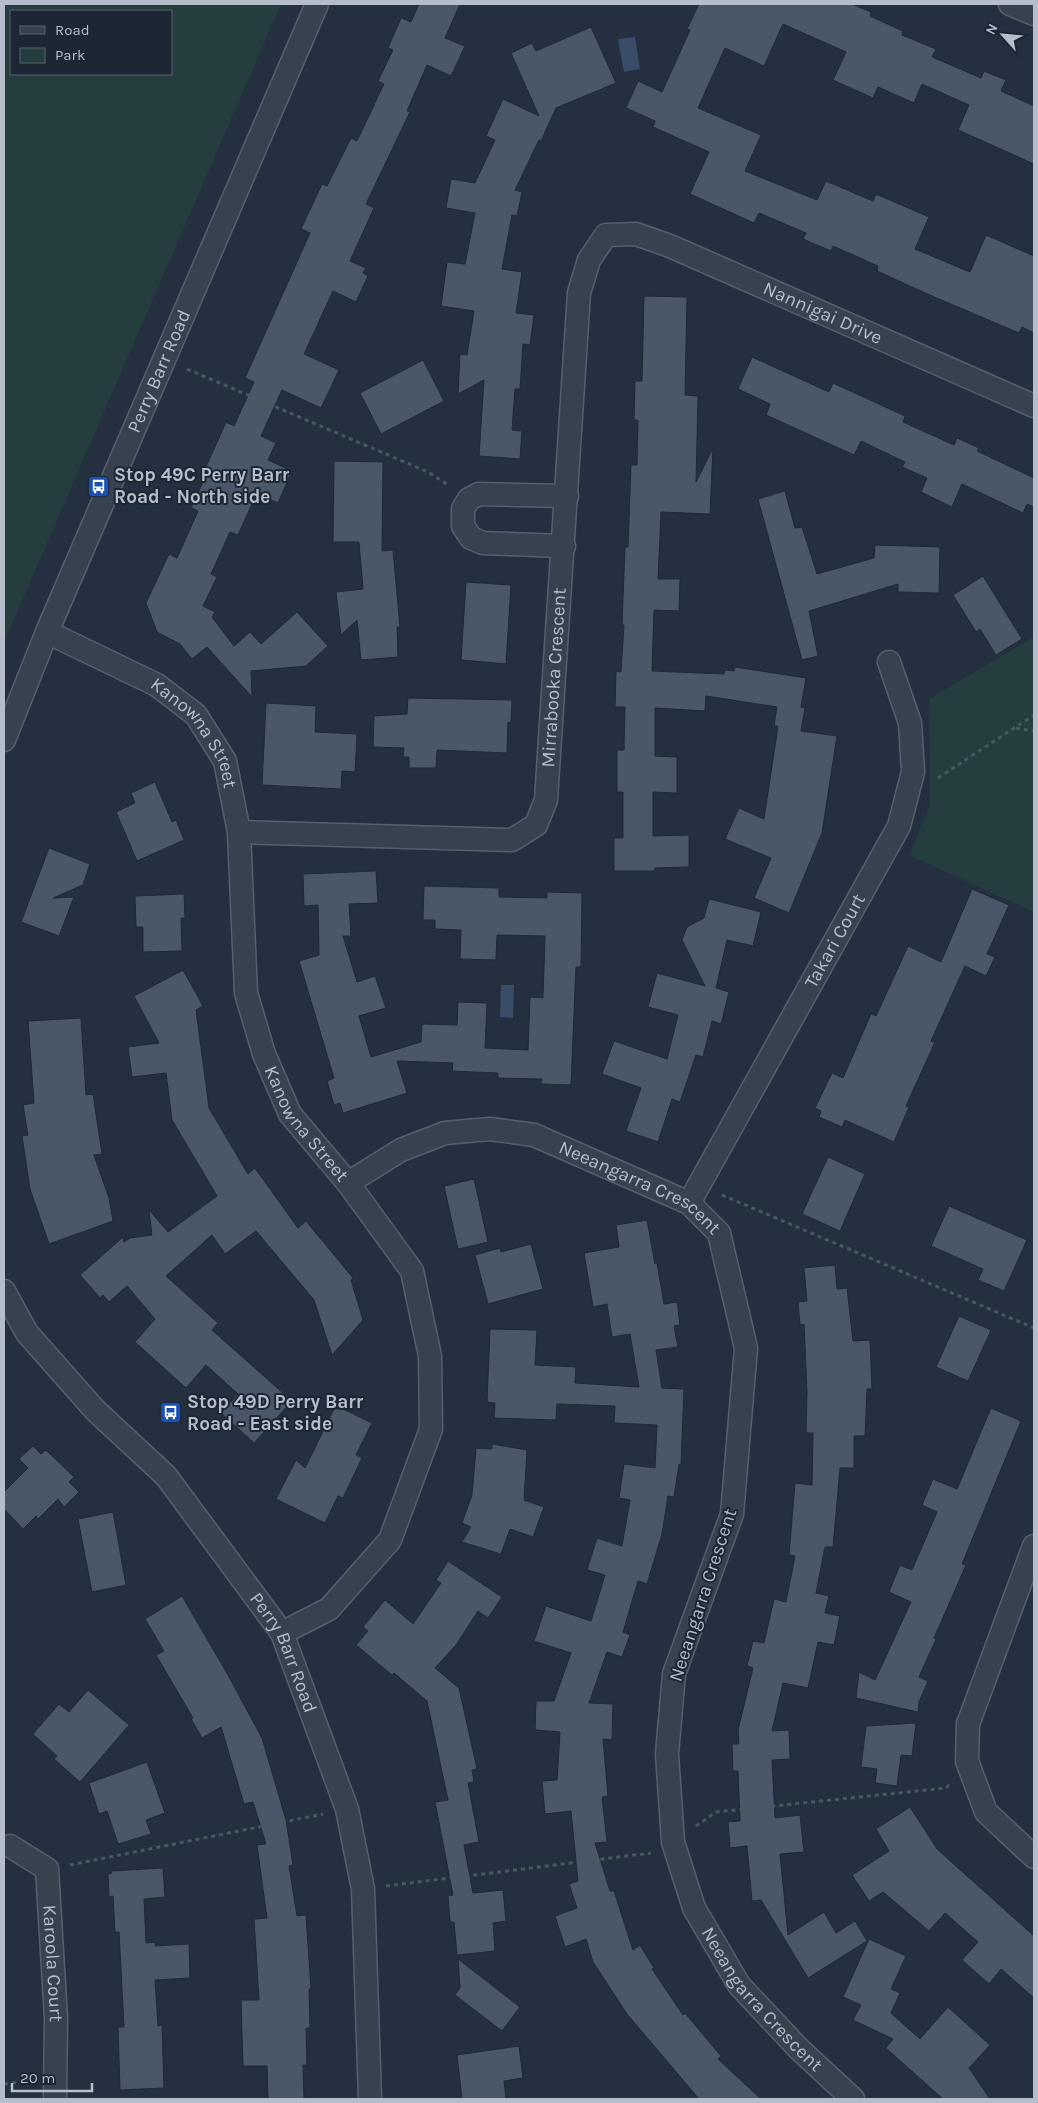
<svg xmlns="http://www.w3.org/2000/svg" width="1038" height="2103" font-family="Karla,sans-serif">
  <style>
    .green { fill: #263d40; fill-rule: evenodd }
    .water { fill: #394d68 }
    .building { fill: #4a5768; stroke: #1f2936 }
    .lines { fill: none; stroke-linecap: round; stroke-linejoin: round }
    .minor-casing { stroke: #56606c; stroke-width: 25 }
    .path { stroke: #445a5d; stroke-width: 3; stroke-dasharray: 4 4; stroke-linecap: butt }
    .minor { stroke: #38424f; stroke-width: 22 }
    .labels { text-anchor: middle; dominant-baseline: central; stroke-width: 4; stroke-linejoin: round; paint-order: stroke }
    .street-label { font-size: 19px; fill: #b4bdc9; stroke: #1d2734 }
    .poi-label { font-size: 19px; font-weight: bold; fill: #b4bdc9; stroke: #1d2734; text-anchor: start }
  </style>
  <rect width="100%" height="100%" fill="#24303f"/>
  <!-- green -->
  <g class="green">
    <path d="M4 4H281L4 642ZM11 11H171V74H11Z"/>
    <polygon points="1034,637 1034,912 909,855 930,805 929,699"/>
  </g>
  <!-- water -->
  <g class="water">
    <polygon points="635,37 640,69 624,72 618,39"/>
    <polygon points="501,985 514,985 513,1018 500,1017"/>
  </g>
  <!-- building -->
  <g class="building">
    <polygon points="419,4 460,4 445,38 465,46 451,76 427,65 407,111 410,112 366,204 374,208 350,261 366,268 363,273 368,276 356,302 333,291 304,354 339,370 321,408 282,390 261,436 276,443 268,460 292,471 278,503 257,493 238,535 230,532 211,574 217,577 203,606 215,612 212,617 234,646 250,632 261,644 297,612 328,646 306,666 251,671 252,697 207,647 192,659 180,644 157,632 146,603 169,554 177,558 198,511 191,508 208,471 205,469 226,422 234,426 254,382 245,378 310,233 301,229 322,184 327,186 351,138 357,141 384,84 378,81 393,50 388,48 401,18 411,22"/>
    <polygon points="699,4 852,4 871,12 870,16 903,31 902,35 936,49 932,57 981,78 984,71 1006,80 1001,91 1034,106 1034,164 958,130 969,105 922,84 914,103 878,87 873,98 833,80 846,52 783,24 764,66 725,48 698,108 761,135 745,171 817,200 826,181 873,201 876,194 929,217 915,249 970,272 986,235 1034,256 1034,333 1022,327 1019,333 925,293 877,271 878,266 833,246 831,251 803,239 806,233 759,213 754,223 690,194 709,152 653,127 655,121 626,108 638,81 662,92 690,30 687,29"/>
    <polygon points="591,27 616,83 556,108 541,141 539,140 515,190 522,192 517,216 512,215 502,269 522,272 516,313 534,315 530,345 523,344 520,389 515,389 512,430 522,431 520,459 479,456 484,380 458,394 460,354 467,355 474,311 441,306 447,262 465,264 475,213 446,208 451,179 475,183 495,140 486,136 503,99 539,116 511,53 532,43 536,51"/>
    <polygon points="644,296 687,297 685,395 698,396 696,482 713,448 710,514 661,512 658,579 680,579 679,611 654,610 652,671 724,674 725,670 734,671 735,667 806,678 801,707 805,708 801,731 837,736 822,833 789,913 754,898 771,858 725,839 739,808 764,819 778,726 774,726 777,707 706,696 705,711 655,708 655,756 677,757 677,793 653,792 653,836 689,835 689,867 655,868 655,871 614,871 614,838 623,838 623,792 617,792 617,750 624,750 625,707 615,707 616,671 621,672 624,625 622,625 625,547 628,547 631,465 637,465 638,420 634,420 635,381 642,381"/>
    <polygon points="752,357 829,392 833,383 905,416 903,422 954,445 957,438 979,448 977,451 1034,478 1034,507 1027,504 1023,513 962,484 952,507 921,492 927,478 902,467 905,462 861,441 854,455 766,415 770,404 738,389"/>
    <polygon points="423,360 444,401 381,434 360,393"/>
    <polygon points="334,461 383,462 382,551 393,550 400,627 397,627 398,657 361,660 357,620 341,635 336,592 363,589 359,542 333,542"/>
    <polygon points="785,491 795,528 802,527 817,574 874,558 875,545 940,547 939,593 898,592 898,584 809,611 818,656 802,660 758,499"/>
    <polygon points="983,576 1022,639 996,655 980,629 976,632 953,595"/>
    <polygon points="466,582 511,585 506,664 461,660"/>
    <polygon points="408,698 512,700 511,723 508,722 507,753 437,750 436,768 409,768 409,757 403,757 404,748 373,747 374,716 407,714"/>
    <polygon points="266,703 316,706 315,732 357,734 355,772 342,771 341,789 262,785"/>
    <polygon points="155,782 172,822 176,820 184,840 137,861 116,812 135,803 131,793"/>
    <polygon points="49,848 90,864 83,885 53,898 74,897 59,936 21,922"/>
    <polygon points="376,871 378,903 349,904 351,936 343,936 357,982 375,976 386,1008 359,1016 371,1057 421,1042 422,1024 457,1025 458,1002 487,1003 485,1048 528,1050 530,997 543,998 545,936 497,935 496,960 460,959 461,930 435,929 435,920 423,920 424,886 499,888 499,897 547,898 547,892 582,893 581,967 576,967 571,1085 541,1084 542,1079 498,1078 498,1073 452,1071 453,1063 397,1061 407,1093 343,1113 340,1103 334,1105 327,1081 334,1078 299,961 319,955 318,905 304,906 303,874"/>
    <polygon points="972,889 1009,905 987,954 995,957 986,976 965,966 931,1041 935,1042 906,1106 909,1107 894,1142 845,1120 842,1127 819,1117 821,1111 815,1108 832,1073 843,1078 871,1014 876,1016 908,946 941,962"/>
    <polygon points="184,894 185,918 181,918 182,951 143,952 143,927 136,927 135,896"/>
    <polygon points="709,899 761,912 753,946 727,940 716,988 729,992 721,1024 712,1021 703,1057 696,1055 680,1102 672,1099 658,1142 626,1131 641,1088 602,1074 614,1041 667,1059 678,1015 648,1007 657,973 705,986 682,940 687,927 704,918"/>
    <polygon points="183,970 203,1006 196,1010 209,1108 248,1174 255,1168 298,1228 306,1221 353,1278 351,1280 363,1320 332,1355 314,1300 256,1231 225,1254 212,1235 166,1276 218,1323 212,1330 292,1401 254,1443 221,1413 238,1394 206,1365 186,1388 135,1342 155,1319 127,1286 109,1302 103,1295 100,1298 80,1275 123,1237 124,1242 130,1238 152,1235 149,1210 168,1232 217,1196 172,1120 166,1073 132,1077 128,1047 159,1043 134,996"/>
    <polygon points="81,1018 86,1095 93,1094 102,1154 94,1155 109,1198 113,1221 49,1244 30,1189 22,1136 28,1135 23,1105 34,1103 28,1021"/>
    <polygon points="828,1157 865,1174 840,1231 802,1214"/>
    <polygon points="474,1179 488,1242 458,1249 444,1186"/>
    <polygon points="949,1206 1027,1240 1004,1291 978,1280 983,1269 931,1246"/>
    <polygon points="647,1220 655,1264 657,1263 664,1304 677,1302 680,1325 674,1326 678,1347 656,1350 662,1388 684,1389 681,1465 679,1464 674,1497 668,1496 662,1534 647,1584 638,1581 623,1632 630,1635 622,1657 607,1652 589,1703 613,1704 612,1740 603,1739 608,1796 602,1797 607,1842 595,1843 610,1891 614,1891 633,1950 640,1945 654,1968 652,1969 683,2015 685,2013 721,2056 718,2059 761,2099 699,2099 627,2014 593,1962 586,1939 565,1947 555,1916 577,1908 569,1884 578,1881 571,1811 545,1814 542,1781 557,1780 560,1732 535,1730 536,1701 554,1701 571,1653 534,1641 546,1606 591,1621 605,1575 587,1570 597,1538 622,1546 630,1500 619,1498 624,1464 655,1468 657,1425 614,1423 615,1406 557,1404 556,1420 494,1418 495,1403 487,1402 490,1329 537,1330 535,1365 576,1367 575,1383 639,1387 630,1334 612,1337 607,1304 593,1307 584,1253 619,1247 616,1225"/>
    <polygon points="531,1244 543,1289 488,1304 475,1255 500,1248 501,1252"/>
    <polygon points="835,1265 837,1289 847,1288 853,1341 870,1340 872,1389 867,1389 865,1436 854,1436 854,1468 840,1468 833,1547 825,1547 816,1593 829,1596 825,1613 840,1616 834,1645 818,1642 808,1688 783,1683 772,1731 789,1730 790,1759 772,1760 775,1818 800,1815 804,1852 780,1854 788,1935 824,1912 836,1933 855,1921 867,1941 808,1978 761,1900 752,1901 747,1846 730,1848 728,1822 740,1821 738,1771 733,1771 732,1744 739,1744 738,1730 753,1668 747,1666 753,1641 764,1643 774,1599 786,1602 795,1556 789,1555 795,1483 812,1485 813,1433 806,1433 807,1392 804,1324 800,1325 798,1302 807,1301 804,1268"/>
    <polygon points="959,1316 991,1330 968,1381 936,1367"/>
    <polygon points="991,1408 1021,1421 962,1564 966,1565 934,1638 936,1639 919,1677 928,1681 919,1702 918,1712 856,1698 859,1672 875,1680 911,1602 889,1592 900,1565 912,1570 937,1512 922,1505 933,1479 957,1489"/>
    <polygon points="334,1409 343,1409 372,1423 356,1455 362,1458 343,1498 338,1496 325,1523 276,1499 296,1460 305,1468"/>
    <polygon points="492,1444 527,1450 524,1500 544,1507 533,1537 510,1529 501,1554 462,1542 471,1527 462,1523 472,1495 476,1448 492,1449"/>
    <polygon points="33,1446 41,1454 46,1450 74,1477 69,1482 79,1492 64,1507 58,1499 38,1519 36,1516 23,1529 4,1509 4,1492 28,1468 19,1459"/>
    <polygon points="113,1512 126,1585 92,1592 78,1519"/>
    <polygon points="448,1561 502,1597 488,1618 478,1611 456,1645 435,1668 459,1688 477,1769 472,1770 474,1782 468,1783 479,1842 464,1845 473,1893 503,1890 506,1921 493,1923 495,1951 457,1955 454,1922 450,1922 448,1896 453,1895 435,1802 448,1800 427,1701 394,1673 392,1675 356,1645 368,1631 363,1627 385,1600 413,1624 441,1583 436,1580"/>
    <polygon points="182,1596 228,1675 262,1738 286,1820 293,1865 289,1866 297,1916 306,1915 311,1989 309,1989 310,2028 306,2028 307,2065 303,2065 304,2099 268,2099 267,2066 243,2066 241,2000 259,2000 254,1919 267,1918 257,1845 266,1844 253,1802 244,1804 221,1727 202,1738 191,1719 193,1718 156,1655 164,1651 145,1619"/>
    <polygon points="88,1690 129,1725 80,1782 54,1759 57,1756 33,1734 59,1704 69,1712"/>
    <polygon points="916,1723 912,1756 901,1755 897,1786 875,1783 877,1769 861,1767 866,1726"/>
    <polygon points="147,1762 165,1813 146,1820 151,1834 118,1844 107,1811 99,1814 89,1783"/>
    <polygon points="910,1807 937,1849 1034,1936 1034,1998 1001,1969 989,1984 962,1960 978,1942 945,1913 929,1931 883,1892 869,1901 852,1875 889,1851 876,1829"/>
    <polygon points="163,1868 165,1897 144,1899 146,1943 155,1942 155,1946 189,1944 190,1978 155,1980 158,2026 162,2025 164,2088 120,2090 118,2027 124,2027 119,1932 115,1932 113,1896 109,1897 108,1874 112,1873 111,1871"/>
    <polygon points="869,1939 906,1956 891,1989 900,1993 891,2013 920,2039 948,2007 990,2045 969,2068 990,2099 943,2099 886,2048 893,2039 853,2020 861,2005 843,1997"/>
    <polygon points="458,1959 520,2007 502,2031 455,1995 460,1988"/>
    <polygon points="519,2046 523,2078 504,2081 506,2099 462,2099 457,2055"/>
  </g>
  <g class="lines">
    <defs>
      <g id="minor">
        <polyline points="1010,4 1034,14"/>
        <polyline points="564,546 483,543 471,538 463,526 463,509 469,499 479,494 567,496"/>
        <path id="s1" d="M47 632 157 685 196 715 225 761 239 832 246 993 264 1054 290 1114 348 1183 412 1271 430 1356 431 1429 390 1540 329 1609 282 1633"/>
        <path id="s2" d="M4 740 47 632 317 4"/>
        <path id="s3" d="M239 832 512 840 536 825 546 800 579 293 589 260 606 235 636 234 670 246 1034 406"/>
        <path id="s4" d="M348 1183 401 1150 445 1133 490 1129 534 1135 689 1203 719 1233 746 1348 732 1514 674 1674 667 1754 673 1842 694 1908 739 1985 799 2049 853 2099"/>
        <path id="s5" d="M689 1203 899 826 913 772 910 723 889 662"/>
        <path id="s6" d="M4 1291 27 1333 95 1410 166 1476 282 1633 347 1809 363 1889 370 2099"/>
        <polyline points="1034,1546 968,1724 967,1761 986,1812 1034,1857"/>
        <path id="s7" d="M10 1846 47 1869 56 2018 55 2099"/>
      </g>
    </defs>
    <!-- minor casing -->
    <use href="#minor" class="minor-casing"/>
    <!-- path -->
    <g class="path">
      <polyline points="187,369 428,472 448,485"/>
      <polyline points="1016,728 1034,731"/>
      <polyline points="938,778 1034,715"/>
      <polyline points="722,1195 1034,1328"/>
      <polyline points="696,1826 716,1812 946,1788 950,1784"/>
      <polyline points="70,1865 323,1814"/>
      <polyline points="386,1886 651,1853"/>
      <polyline points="4,2084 30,2081"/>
    </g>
    <!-- minor -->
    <use href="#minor" class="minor"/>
  </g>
  <!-- icons -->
  <defs>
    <symbol id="bus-square" viewBox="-11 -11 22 22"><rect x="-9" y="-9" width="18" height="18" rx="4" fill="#1a4fb4" stroke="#1d2734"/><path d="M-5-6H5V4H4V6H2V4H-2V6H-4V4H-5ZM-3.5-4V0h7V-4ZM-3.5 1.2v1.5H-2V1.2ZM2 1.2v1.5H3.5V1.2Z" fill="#fff"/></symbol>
  </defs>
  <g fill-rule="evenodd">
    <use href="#bus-square" x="86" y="474" width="25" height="25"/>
    <use href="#bus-square" x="158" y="1400" width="25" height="25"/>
  </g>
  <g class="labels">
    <!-- street labels -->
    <g class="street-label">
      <text stroke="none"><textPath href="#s3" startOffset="1134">Nannigai Drive</textPath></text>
      <text stroke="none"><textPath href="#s2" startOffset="400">Perry Barr Road</textPath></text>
      <text stroke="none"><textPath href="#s3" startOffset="451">Mirrabooka Crescent</textPath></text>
      <text stroke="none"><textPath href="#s1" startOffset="185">Kanowna Street</textPath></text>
      <text stroke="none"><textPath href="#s5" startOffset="300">Takari Court</textPath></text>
      <text stroke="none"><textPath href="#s1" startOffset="605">Kanowna Street</textPath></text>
      <text stroke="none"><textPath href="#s4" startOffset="318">Neeangarra Crescent</textPath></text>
      <text transform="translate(703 1595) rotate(-72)">Neeangarra Crescent</text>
      <text stroke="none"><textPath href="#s6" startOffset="461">Perry Barr Road</textPath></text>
      <text stroke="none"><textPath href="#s7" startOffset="138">Karoola Court</textPath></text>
      <text stroke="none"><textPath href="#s4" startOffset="1218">Neeangarra Crescent</textPath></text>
    </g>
    <!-- poi labels -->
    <g class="poi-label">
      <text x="114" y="475">Stop 49C Perry Barr<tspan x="114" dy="22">Road - North side</tspan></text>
      <text x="187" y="1402">Stop 49D Perry Barr<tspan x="187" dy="22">Road - East side</tspan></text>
    </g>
  </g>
  <!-- border -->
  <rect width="1038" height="2103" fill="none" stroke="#b4bdc9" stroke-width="10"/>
  <!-- legend -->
  <rect x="10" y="10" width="162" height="65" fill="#1d2734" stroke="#596370"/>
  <rect x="20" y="26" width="25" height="8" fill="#38424f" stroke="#596370"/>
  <text x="55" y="35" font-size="15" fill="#b4bdc9">Road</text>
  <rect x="20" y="48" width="25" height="15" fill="#263d40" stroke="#596370"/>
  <text x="55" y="60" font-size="15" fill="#b4bdc9">Park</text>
  <!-- north arrow -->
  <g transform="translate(1003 35) rotate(297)" stroke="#1d2734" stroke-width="4" paint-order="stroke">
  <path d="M0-4L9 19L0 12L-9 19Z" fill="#b4bdc9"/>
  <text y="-8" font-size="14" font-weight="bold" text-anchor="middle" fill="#b4bdc9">N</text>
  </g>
  <!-- scale -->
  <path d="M12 2083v8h80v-8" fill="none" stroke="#b4bdc9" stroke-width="2.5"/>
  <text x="20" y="2083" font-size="15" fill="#b4bdc9" stroke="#1d2734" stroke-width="4" paint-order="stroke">20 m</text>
</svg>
